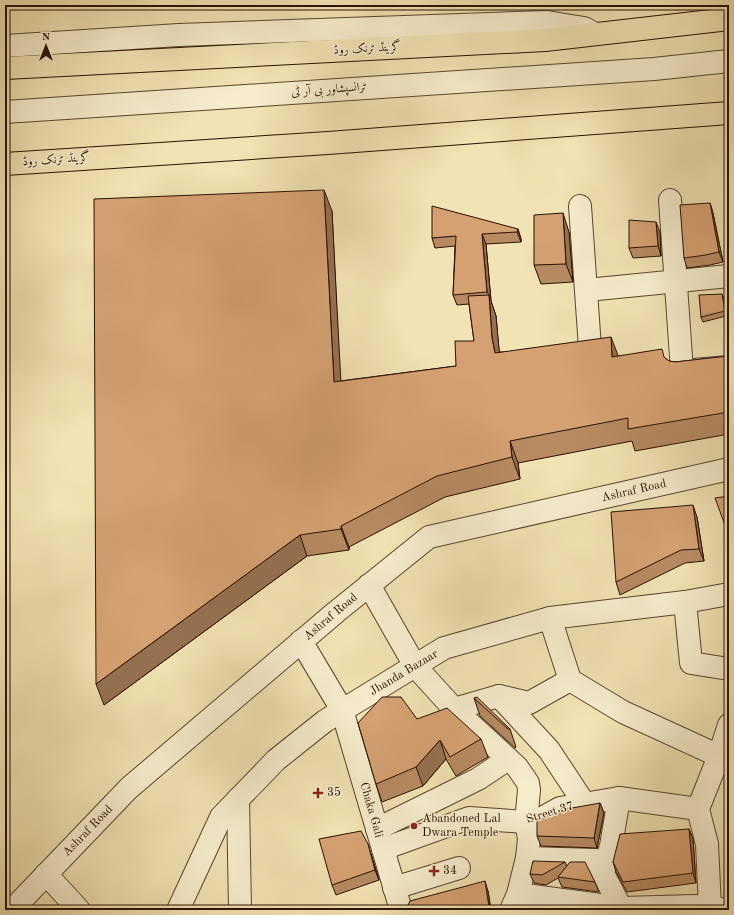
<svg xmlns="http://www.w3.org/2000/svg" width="734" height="915" font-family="'Old Standard TT',Amiri,serif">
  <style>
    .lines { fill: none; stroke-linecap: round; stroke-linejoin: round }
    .minor-casing { stroke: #5a452d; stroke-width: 24 }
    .highway-casing { stroke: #281000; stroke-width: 24 }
    .minor { stroke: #f6edce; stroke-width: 22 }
    .highway { stroke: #f1e3b3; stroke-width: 22 }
    .wall { fill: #b78a62; stroke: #281000 }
    .shaded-wall { fill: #957150; stroke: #281000 }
    .building { fill: #d5a172; stroke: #281000 }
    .poi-dot { fill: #8f2418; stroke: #f6edce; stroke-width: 1.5 }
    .labels { text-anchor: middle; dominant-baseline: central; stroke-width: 3; stroke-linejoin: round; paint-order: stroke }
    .street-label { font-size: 12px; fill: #281000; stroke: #f6edce }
    .poi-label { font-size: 12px; fill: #281000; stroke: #f6edce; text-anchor: start }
  </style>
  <rect width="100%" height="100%" fill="#f1e3b3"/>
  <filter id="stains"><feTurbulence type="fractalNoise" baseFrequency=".005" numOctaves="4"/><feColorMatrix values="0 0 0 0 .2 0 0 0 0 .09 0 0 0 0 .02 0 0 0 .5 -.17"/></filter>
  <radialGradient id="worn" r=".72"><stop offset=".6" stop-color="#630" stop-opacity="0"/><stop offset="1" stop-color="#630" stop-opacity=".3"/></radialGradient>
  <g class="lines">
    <defs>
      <g id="minor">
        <polyline points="5,46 179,35 547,22 584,28 595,34"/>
        <polyline points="5,112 654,69 729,61"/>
        <polyline points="670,200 682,371 729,367"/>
        <polyline points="580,206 590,348"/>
        <polyline points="587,290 729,276"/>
        <polyline points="369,585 415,666 454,709 499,696 529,703 570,680"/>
        <polyline points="685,602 691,663 729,669"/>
        <polyline points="550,618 570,680 623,712 719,756 729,725"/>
        <polyline points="301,641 342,710 401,910"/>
        <polyline points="499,696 549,750 584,803"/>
        <polyline points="454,709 517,767 528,783 529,790 526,822 529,839 527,858 518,894 511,910"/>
        <polyline points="238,799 240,910"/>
        <polyline points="377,829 478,779 508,759"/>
        <polyline points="383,849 469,818 526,822 542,818 560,808 619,798 698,809"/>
        <polyline points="527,858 596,860 622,910"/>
        <polyline points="603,872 611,846 619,798"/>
        <polyline points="46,874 79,910"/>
        <polyline points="394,888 459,868"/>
        <polyline points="518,894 622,908 695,906 729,910"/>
        <polyline points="710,908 707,844 698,809 719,756 729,754"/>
        <polyline points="12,910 129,788 336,612 429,537 729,469"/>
        <polyline points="178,910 221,817 276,760 325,721 444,648 550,618 685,602 729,594"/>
      </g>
      <g id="highway">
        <polyline points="5,68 545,40 729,19"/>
        <polyline points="5,164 328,143 729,113"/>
      </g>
    </defs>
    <!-- minor casing -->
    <use href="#minor" class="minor-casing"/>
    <!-- highway casing -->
    <use href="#highway" class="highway-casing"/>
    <!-- minor -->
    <use href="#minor" class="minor"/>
    <!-- highway -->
    <use href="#highway" class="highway"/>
  </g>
  <!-- wall -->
  <g class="wall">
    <polygon points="710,203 713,213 723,262 710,265 687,268 684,258"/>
    <polygon points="332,211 340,381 456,366 474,341 469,304 457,305 453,295 455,246 435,248 432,238 518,229 521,239 521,242 486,244 491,301 496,316 499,352 665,358 669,361 675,362 728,356 729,355 729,434 635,451 632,441 518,463 520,479 445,497 349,547 349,550 307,556 104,705"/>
    <polygon points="569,232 573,282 541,284 534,265"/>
    <polygon points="660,232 661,256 633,258 629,248"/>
    <polygon points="722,294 724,299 726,316 703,322 701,317"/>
    <polygon points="697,517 704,561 685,563 620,595 616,582"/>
    <polygon points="474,698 510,729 516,747 515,748 480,716"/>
    <polygon points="417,719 481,739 488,757 456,776 446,759 423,786 382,802 376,784"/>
    <polygon points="600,803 604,813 597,848 541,846 537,836"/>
    <polygon points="689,829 693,839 696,883 627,892 616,872 613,862"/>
    <polygon points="371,854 379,880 336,895 332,885"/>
    <polygon points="565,862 567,866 595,882 599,892 562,887 558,878 546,885 534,883 530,874"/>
    <polygon points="488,891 491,910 410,910 408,905"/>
  </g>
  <!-- shaded-wall -->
  <g class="shaded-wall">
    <polygon points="324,190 332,211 342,403 334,382"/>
    <polygon points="710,203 713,213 723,262 719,252"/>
    <polygon points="563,213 569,232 573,282 566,264"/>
    <polygon points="656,222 660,232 661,256 658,246"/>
    <polygon points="518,229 521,239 521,242 517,232"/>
    <polygon points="482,234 486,244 491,301 496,316 500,359 495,353 492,338 489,295 487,292"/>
    <polygon points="722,294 724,299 726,316 725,311"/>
    <polygon points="611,337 619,358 612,357"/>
    <polygon points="510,441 518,463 520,479 512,457"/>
    <polygon points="693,505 697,517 704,561 699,549"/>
    <polygon points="341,526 349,547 349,550 341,529"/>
    <polygon points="300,535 307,556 104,705 96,684"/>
    <polygon points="440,740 446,759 423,786 416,767"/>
    <polygon points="600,803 604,813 597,848 594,838"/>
    <polygon points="689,829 693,839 696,883 693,873"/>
    <polygon points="368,844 371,854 379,880 375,870"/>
    <polygon points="485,881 488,891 491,910 490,910 489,907"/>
  </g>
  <!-- building -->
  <g class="building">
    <polygon points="324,190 334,382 456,366 455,341 474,341 468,296 489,295 492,338 495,353 611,337 612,357 662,349 664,357 669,361 675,362 728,356 729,355 729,412 628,429 628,418 510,441 512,457 437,476 341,526 341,529 300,535 96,684 94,199"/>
    <polygon points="710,203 719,252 706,255 684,258 680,205"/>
    <polygon points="432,206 518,229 517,232 482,234 487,292 453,295 456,236 432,238"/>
    <polygon points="563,213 566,264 534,265 534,215"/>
    <polygon points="629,220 656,222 658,246 629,248"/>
    <polygon points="722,294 725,311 701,317 699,295"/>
    <polygon points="729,496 729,536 715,498"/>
    <polygon points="693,505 699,549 681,550 616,582 611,512"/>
    <polygon points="382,697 401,697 417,719 447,708 481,739 450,757 440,740 416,767 376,784 358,723"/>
    <polygon points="477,697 510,729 508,729 474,698"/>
    <polygon points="600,803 594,838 537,836 537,821 561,810"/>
    <polygon points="689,829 693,873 623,882 613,862 620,834"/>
    <polygon points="361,831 368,844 375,870 332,885 319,839"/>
    <polygon points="533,861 565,862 542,875 530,874"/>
    <polygon points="570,862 585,862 595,882 558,877"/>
    <polygon points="485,881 489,907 483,910 411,910 408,905 410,901"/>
    <polygon points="614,906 615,910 520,910 520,909"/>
    <polygon points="244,907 291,910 244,910"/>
  </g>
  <!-- markers -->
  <g class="poi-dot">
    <path d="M316 787h4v4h4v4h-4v4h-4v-4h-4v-4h4z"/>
    <circle cx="414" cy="826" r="4"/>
    <path d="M432 865h4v4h4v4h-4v4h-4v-4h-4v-4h4z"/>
  </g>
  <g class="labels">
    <!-- street labels -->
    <g class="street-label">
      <text transform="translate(367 49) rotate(-3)">گرینڈ ٹرنک روڈ</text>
      <text transform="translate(329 90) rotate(-4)">ٹرانسپشاور بی آر ٹی</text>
      <text transform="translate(56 160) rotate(-4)">گرینڈ ٹرنک روڈ</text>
      <text transform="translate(634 491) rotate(-13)">Ashraf Road</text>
      <text transform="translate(331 617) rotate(-40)">Ashraf Road</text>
      <text transform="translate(404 673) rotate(-31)">Jhanda Bazaar</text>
      <text transform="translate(371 810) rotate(74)">Chaka Gali</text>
      <text transform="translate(550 813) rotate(-17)">Street 37</text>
      <text transform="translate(88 831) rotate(-46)">Ashraf Road</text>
    </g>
    <!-- poi labels -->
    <g class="poi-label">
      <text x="327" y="793">35</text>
      <text x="422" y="819">Abandoned Lal<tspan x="422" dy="14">Dwara Temple</tspan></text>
      <text x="443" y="871">34</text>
    </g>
  </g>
  <!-- margin -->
  <rect width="734" height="915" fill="none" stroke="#f1e3b3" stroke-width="20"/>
  <rect x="6" y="6" width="722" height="903" fill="none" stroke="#281000" stroke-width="2"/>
  <rect x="10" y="10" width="714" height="895" fill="none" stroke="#281000"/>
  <!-- north arrow -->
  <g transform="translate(46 46)" stroke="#f6edce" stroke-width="3" paint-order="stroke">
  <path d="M0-3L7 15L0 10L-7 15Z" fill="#281000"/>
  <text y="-6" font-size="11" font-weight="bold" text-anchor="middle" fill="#281000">N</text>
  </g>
  <rect width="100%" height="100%" filter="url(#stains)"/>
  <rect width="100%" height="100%" fill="url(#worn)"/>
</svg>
